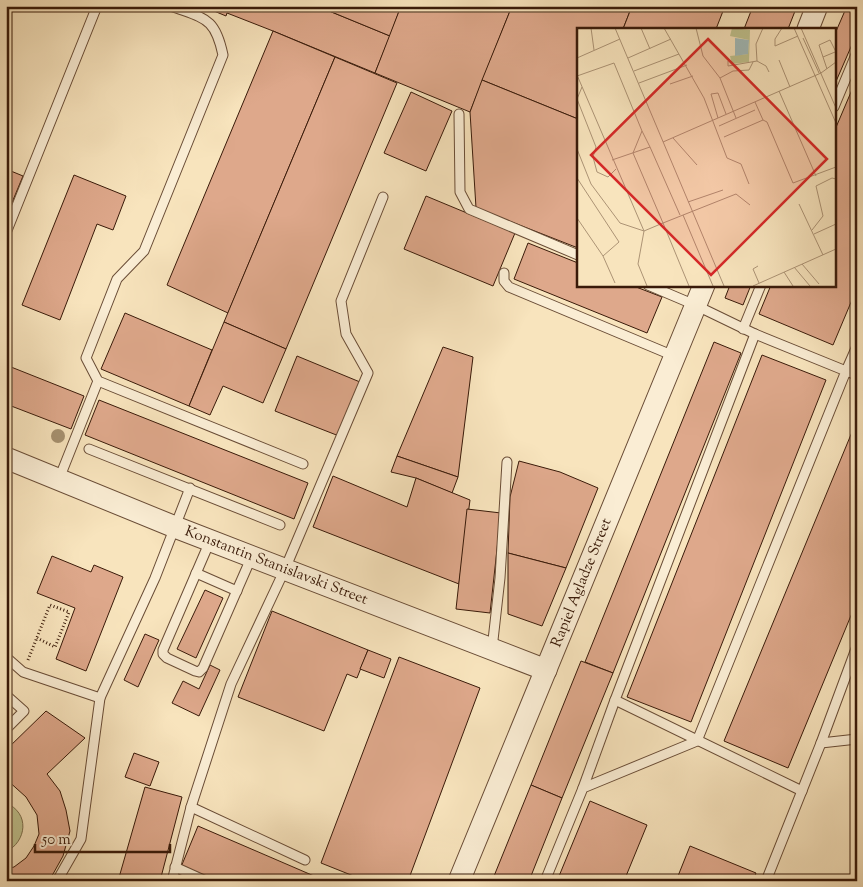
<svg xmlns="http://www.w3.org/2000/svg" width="863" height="887" font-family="'Sorts Mill Goudy',serif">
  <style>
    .green { fill: #c0c38f; stroke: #7c6e4c }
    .building { fill: #dea88b; stroke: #391a09 }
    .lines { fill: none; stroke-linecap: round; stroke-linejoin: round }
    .service-casing { stroke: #694c36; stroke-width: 11 }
    .tertiary-casing { stroke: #694c36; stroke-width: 23 }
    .path { stroke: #391a09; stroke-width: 3; stroke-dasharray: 1 2.5; stroke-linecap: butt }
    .service { stroke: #faedd4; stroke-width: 9 }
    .tertiary { stroke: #faedd4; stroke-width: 21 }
    .tree { fill: #a69170 }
    .labels { text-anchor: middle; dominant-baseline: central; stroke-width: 4; stroke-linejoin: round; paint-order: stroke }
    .street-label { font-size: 15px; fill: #391a09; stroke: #faedd4 }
    .inset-road { fill: none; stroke: #ac9375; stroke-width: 1 }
    .view { fill: #d62828; fill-opacity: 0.15; stroke: #d62828; stroke-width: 2.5 }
    .inset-edge { fill: none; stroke: #391a09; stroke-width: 2.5 }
  </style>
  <rect width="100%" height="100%" fill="#f8e4bd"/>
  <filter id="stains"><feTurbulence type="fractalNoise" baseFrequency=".004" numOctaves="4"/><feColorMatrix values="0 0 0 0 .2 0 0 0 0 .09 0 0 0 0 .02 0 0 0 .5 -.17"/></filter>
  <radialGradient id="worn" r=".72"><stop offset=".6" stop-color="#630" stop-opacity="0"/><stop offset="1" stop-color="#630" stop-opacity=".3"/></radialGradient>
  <!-- green -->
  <path class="green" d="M6 803C30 813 27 841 6 852Z"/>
  <!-- building -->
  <g class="building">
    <polygon points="202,6 317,6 390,36 375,73 273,31 227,13 226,16"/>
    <polygon points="317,6 401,6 390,36"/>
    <polygon points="401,6 512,6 470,112 375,73"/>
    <polygon points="512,6 632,6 623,29 578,29 578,119 482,80"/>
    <polygon points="632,6 725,6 716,29 623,29"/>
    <polygon points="753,6 797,6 788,29 744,29"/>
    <polygon points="847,6 857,6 857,33 834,86 834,36"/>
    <polygon points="273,31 335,57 228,313 167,285"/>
    <polygon points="335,57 397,83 286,349 224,322"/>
    <polygon points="857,78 857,288 833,345 759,314 771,285 834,285 834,132"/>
    <polygon points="482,80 578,119 578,248 476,208 470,112"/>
    <polygon points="411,92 452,111 426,171 384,153"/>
    <polygon points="6,169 23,176 6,217"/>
    <polygon points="74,175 126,196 113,230 97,224 60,320 22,305"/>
    <polygon points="426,196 515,233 493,286 404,249"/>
    <polygon points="528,243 578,263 578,285 631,285 662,297 647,333 514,279"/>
    <polygon points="730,285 751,285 743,305 725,298"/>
    <polygon points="125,313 212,350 189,406 101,369"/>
    <polygon points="224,322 286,349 263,403 223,386 210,415 189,406"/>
    <polygon points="714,342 741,353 613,673 585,662"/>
    <polygon points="443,347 473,357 458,477 397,456"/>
    <polygon points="762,355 826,380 691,722 627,697"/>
    <polygon points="297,356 360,382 339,436 275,411"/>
    <polygon points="6,365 84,396 71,429 6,404"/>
    <polygon points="99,400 308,483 294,519 85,435"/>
    <polygon points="857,420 857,601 788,768 724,741"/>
    <polygon points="397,456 458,477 452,493 416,478 391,472"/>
    <polygon points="519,461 560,472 598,488 566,568 508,553 510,497"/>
    <polygon points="333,476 407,507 416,478 470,500 459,584 313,527"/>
    <polygon points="467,509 501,513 490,613 456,609"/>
    <polygon points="508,553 566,568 542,626 508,614"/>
    <polygon points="52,556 91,572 94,565 123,577 86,671 56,659 75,608 37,593"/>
    <polygon points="205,590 223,598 196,658 177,649"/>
    <polygon points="272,611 368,650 357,678 347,674 324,731 238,697"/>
    <polygon points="145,634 159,640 138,687 124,680"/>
    <polygon points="368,650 391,659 384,678 360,669"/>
    <polygon points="399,657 480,688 408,881 366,881 321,863"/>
    <polygon points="581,661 613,673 562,798 531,785"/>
    <polygon points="210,665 220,670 199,716 172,703 183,681 199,689"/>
    <polygon points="46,711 85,738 47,774 60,791 66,810 70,831 63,856 53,874 46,881 6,881 6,869 14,867 26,858 34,846 39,834 37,815 26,797 6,779 6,750"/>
    <polygon points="134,753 159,762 150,786 125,777"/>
    <polygon points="531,785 562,798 529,881 492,881"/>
    <polygon points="145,787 182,797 160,881 118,881"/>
    <polygon points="590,801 647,825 624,881 557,881"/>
    <polygon points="198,826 321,879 320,881 213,881 181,867"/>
    <polygon points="690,846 756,873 753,881 676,881"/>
  </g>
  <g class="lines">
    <defs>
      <g id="service">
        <path d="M171 6C205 19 215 17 223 55L144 251 117 279 86 358 98 381 303 464"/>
        <polyline points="834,107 857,52"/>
        <polyline points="459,114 460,192 469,209 578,255"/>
        <polyline points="6,233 97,6"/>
        <polyline points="504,273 504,281 509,287 674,356"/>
        <polyline points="743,329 761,285"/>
        <polyline points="755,334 615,700 802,791"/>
        <polyline points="857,346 846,371 857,375"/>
        <polyline points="89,449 280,525"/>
        <polyline points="59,479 98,381"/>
        <polyline points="210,541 163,650 163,654 167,658 195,671 199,672 203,668 252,556"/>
        <polyline points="196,573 237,591"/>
        <polyline points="492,649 500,578 507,462"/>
        <polyline points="6,657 23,672 100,698"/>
        <polyline points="6,695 24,711 6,729"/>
        <polyline points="821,743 857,739"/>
        <polyline points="583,788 615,700"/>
        <polyline points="191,807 305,860"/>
        <polyline points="175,867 206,881"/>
        <polyline points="57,881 81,839 100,698 155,578 190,488"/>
        <polyline points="172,881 191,807 231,684 285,569 368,373 346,334 341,301 383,197"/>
        <polyline points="545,881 583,788 697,741 846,371 755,334 695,305 648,285"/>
        <polyline points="766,881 821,743 857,646"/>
        <polyline points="855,881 857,879"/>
      </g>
      <g id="tertiary">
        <polyline points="808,29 817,6"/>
        <polyline points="6,458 175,527 546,670"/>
        <polyline points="459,881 704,285"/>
      </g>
    </defs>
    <!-- service casing -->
    <use href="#service" class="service-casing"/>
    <!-- tertiary casing -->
    <use href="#tertiary" class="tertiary-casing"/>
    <!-- path -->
    <g class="path">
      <polyline points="28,660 50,605 69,612 55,647 37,638"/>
      <polyline points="6,749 7,749"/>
    </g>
    <!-- service -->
    <use href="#service" class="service"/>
    <!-- tertiary -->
    <use href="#tertiary" class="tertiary"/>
  </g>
  <!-- trees -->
  <circle class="tree" cx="58" cy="436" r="7"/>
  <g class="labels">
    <!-- street labels -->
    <g class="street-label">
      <text transform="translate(276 566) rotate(21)">Konstantin Stanislavski Street</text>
      <text transform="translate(582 583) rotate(-68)">Rapiel Agladze Street</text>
    </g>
  </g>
  <!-- overview -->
  <g transform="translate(577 28)">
    <rect width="259" height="259" fill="#f8e4bd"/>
    <path d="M155 0 173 2 172 34 155 36 153 28 171 26 172 12 153 8Z" fill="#c0c38f"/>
    <path d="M158 10 172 12 171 26 158 28Z" fill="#a2bcbb"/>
    <path class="inset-road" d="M14 0 17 22M38 0 147 258M64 0 73 21M87 0 127 70 150 130 164 136 172 156M119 0 126 28 143 50 159 90M205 0 198 11V18L221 8M217 0 259 95M224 0 259 80M226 10 242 45M246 29 242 17 253 12 259 24M0 30 43 11M51 30 94 11M202 32 213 59M151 33V38L180 33 179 16 186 0M180 33 189 38 192 44M250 41 246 29 258 24M57 43 102 26M0 47 67 203 61 236 70 258M0 48 37 35 65 103 56 125 86 195 159 166 173 177M143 50 156 43 172 42 176 34M62 55 110 37M93 56 116 48M5 59 0 71 19 119 16 129 20 144 31 149 39 141M202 63 239 148M178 74 186 92M141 90 134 66 141 65 149 86M142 98 178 82M65 103 73 119M147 109 186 92 190 94 216 155 259 139M96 110 120 137M86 114 244 45 259 34M0 121 14 156 43 195 67 203 86 195 112 258M35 132 73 119 103 187M0 150 42 214 26 228 0 190M111 174 146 162M222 176 246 227M106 187 136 258M235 202 246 188 239 158 255 150 259 151M237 206 259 196M26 228 38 255M225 236 242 256M181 238 176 241 182 255M217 239 233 258M207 244 216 258M176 258 259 221"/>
    <path class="view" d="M131 11 250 131 134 247 14 127Z"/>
    <rect width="259" height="259" class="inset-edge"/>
  </g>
  <!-- margin -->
  <rect width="863" height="887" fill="none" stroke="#f8e4bd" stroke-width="25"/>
  <rect x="8" y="8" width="848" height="872" fill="none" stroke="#391a09" stroke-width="2.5"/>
  <rect x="12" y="12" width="838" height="862" fill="none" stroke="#391a09"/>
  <!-- scale -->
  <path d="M35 844v8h135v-8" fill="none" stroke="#391a09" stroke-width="2.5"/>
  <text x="42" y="844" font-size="15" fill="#391a09" stroke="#faedd4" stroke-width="4" paint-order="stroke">50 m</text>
  <rect width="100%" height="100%" filter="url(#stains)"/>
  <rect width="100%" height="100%" fill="url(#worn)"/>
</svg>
